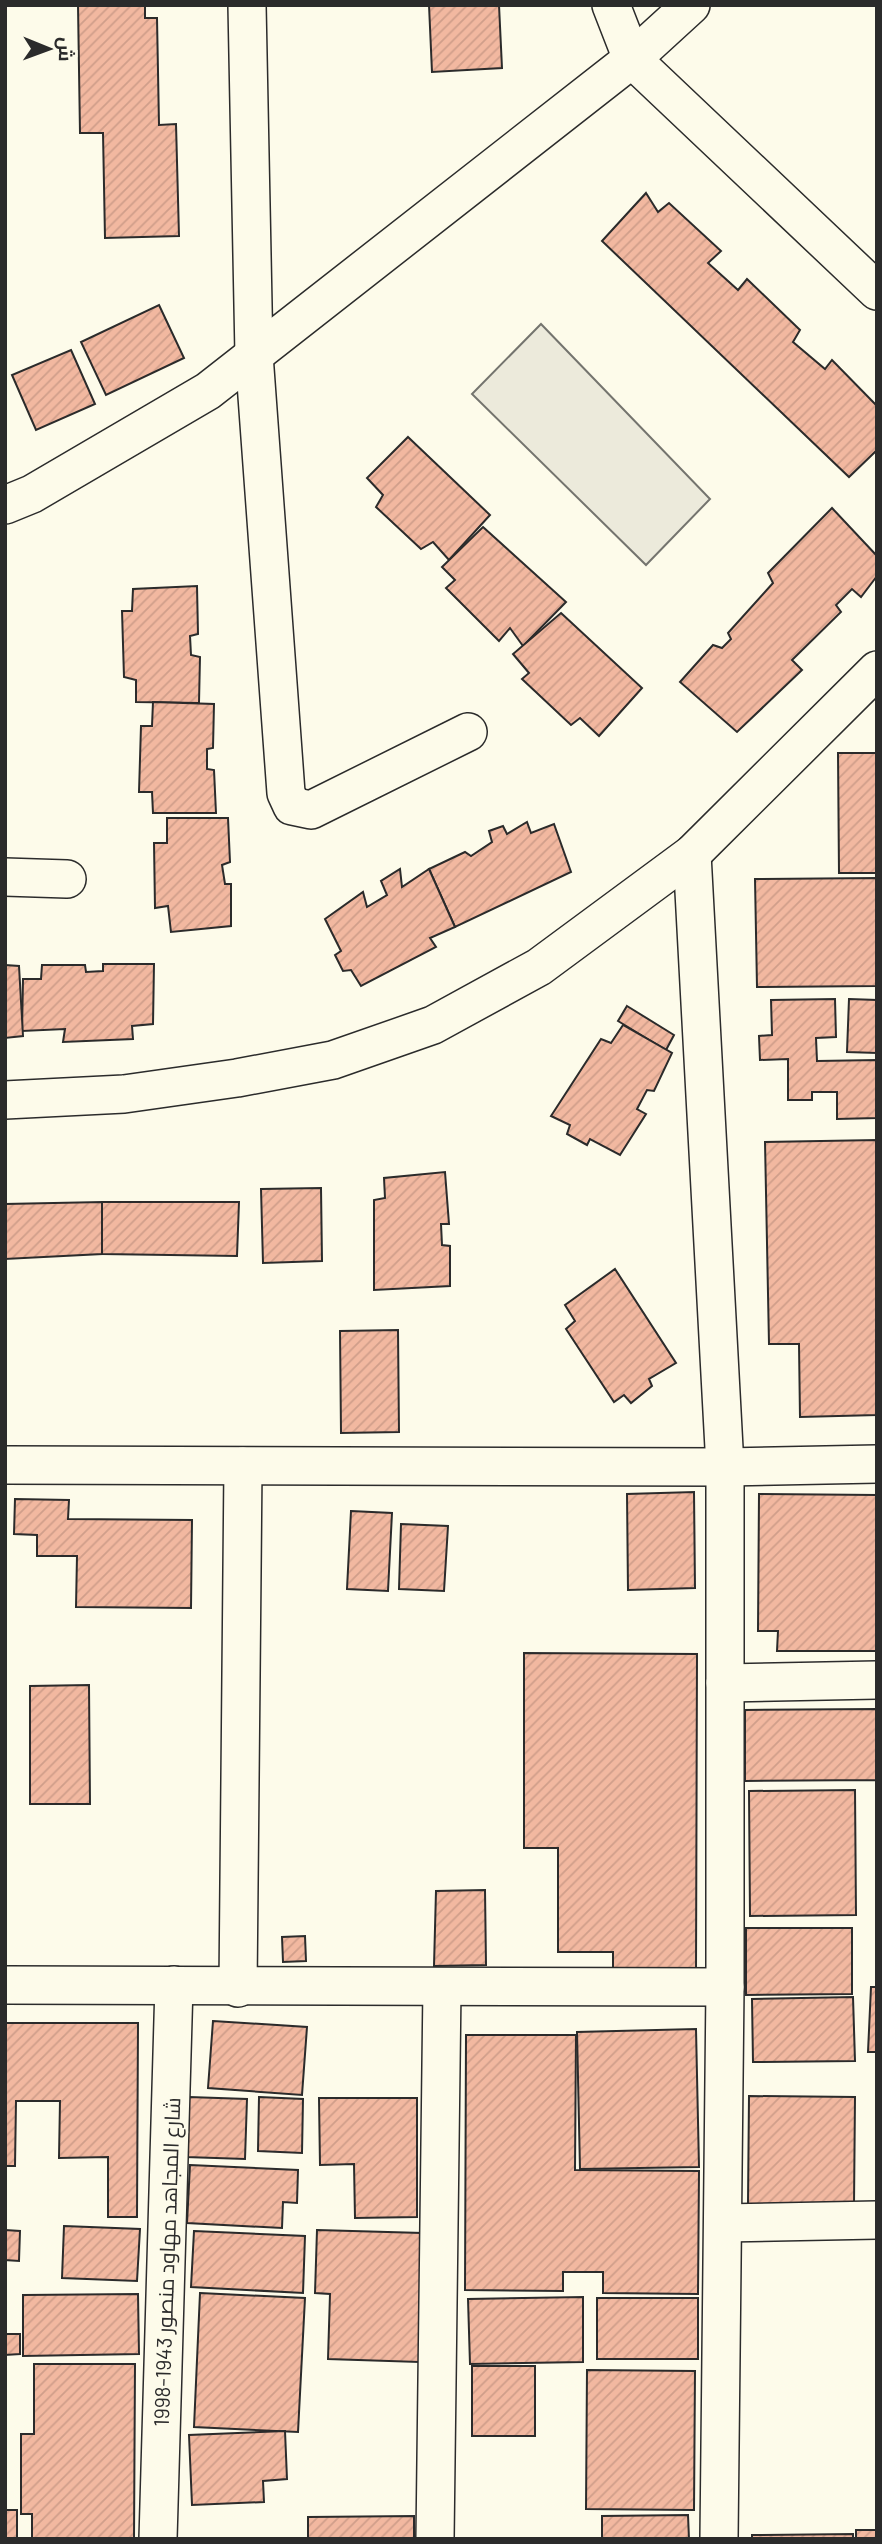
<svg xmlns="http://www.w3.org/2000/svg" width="882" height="2544" font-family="Barlow,Cairo,sans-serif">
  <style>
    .parking { fill: #eceadb; stroke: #74746e; stroke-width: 2 }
    .building { fill: url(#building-hatch); stroke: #2b2b2b; stroke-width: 2 }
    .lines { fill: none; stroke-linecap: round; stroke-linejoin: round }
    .minor-casing { stroke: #2b2b2b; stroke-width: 40 }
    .minor { stroke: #fdfbea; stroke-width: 37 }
    .labels { text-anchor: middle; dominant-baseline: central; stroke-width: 5; stroke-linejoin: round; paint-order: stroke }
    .street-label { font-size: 21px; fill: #2b2b2b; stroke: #fdfbea }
  </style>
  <defs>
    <pattern id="building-hatch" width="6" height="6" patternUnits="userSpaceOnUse" patternTransform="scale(1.75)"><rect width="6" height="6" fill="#f2b8a0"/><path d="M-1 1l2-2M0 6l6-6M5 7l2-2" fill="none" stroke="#d09e8a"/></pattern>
  </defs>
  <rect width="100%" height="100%" fill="#fdfbea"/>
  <!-- parking -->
  <polygon class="parking" points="541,324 710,499 646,565 472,394"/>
  <!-- building -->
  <g class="building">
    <polygon points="78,5 145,5 145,18 157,18 159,125 176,124 179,236 105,238 103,133 80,133"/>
    <polygon points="429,5 499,5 502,68 432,72"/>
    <polygon points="646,193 658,212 669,203 721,251 708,263 738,290 747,279 800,330 793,342 825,369 832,360 877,406 877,450 849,477 602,241"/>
    <polygon points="159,305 184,358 106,395 81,342"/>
    <polygon points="71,350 95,404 36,430 12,375"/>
    <polygon points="408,437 490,515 449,560 433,542 421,549 376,507 383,495 367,478"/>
    <polygon points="832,508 877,556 877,576 861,597 852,589 836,605 841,612 792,660 802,670 737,732 680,682 713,645 722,648 731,639 728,633 773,583 768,573"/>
    <polygon points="483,527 566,602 523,646 510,628 499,641 446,588 455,580 442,567"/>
    <polygon points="197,586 198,634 190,636 191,655 200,657 199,703 136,702 136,680 124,677 122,611 132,611 133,589"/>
    <polygon points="561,613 642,688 599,736 580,718 571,725 522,679 529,673 513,654"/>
    <polygon points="153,702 214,704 213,748 207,749 207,769 214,770 216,813 153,813 152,792 139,792 141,726 152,726"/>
    <polygon points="838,753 877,753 877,873 839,873"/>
    <polygon points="167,818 228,818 230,862 222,865 225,884 231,884 231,926 171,932 168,906 155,908 154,843 167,843"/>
    <polygon points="527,822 531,833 554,824 571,872 455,927 429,869 465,852 471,856 492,842 489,831 503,826 507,834"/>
    <polygon points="400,869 402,887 429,869 455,927 430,938 436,947 361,986 351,970 343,971 335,955 341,951 325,919 363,892 367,907 387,895 381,881"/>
    <polygon points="877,878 877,986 757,987 755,879"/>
    <polygon points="103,964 154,964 153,1024 132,1026 133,1039 63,1042 65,1029 22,1031 23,979 41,979 42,965 85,965 86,972 103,971"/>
    <polygon points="5,965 19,966 23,1036 5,1038"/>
    <polygon points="835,999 836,1037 816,1038 817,1061 877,1060 877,1118 837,1119 837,1092 812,1092 812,1100 788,1100 788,1059 760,1060 759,1036 772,1035 771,1000"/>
    <polygon points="849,999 877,1000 877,1053 847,1052"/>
    <polygon points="627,1006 674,1035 666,1050 618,1021"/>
    <polygon points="623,1025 672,1053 654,1091 647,1090 637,1109 646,1114 620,1155 590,1139 587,1145 567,1134 570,1125 551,1116 601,1039 611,1043"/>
    <polygon points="877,1140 877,1415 800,1417 799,1344 769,1344 765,1142"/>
    <polygon points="445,1172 449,1224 441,1224 442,1245 450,1246 450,1286 374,1290 374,1200 385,1198 384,1178"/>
    <polygon points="321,1188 322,1261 263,1263 261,1189"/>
    <polygon points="102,1202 239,1202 237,1256 102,1254"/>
    <polygon points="102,1202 102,1254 5,1259 5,1204"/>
    <polygon points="615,1269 676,1363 649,1379 652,1386 631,1403 624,1395 614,1402 566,1329 575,1321 565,1305"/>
    <polygon points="398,1330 399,1432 341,1433 340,1331"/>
    <polygon points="694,1492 695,1588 628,1590 627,1494"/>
    <polygon points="759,1494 877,1495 877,1651 777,1651 778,1631 758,1631"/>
    <polygon points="15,1499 69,1500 68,1519 192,1520 191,1608 76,1607 77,1556 37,1556 37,1535 14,1534"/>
    <polygon points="351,1511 392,1513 388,1591 347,1589"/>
    <polygon points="401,1524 448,1526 444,1591 399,1589"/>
    <polygon points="524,1653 697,1654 696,1972 613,1972 613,1952 558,1952 558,1848 524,1848"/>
    <polygon points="89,1685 90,1804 30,1804 30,1686"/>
    <polygon points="877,1709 877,1835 876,1780 745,1781 745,1710"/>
    <polygon points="855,1790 856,1915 750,1916 749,1791"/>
    <polygon points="485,1890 486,1965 434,1966 436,1891"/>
    <polygon points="746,1928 852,1928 852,1994 746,1995"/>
    <polygon points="305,1936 306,1961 283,1962 282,1937"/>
    <polygon points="871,1987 877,1987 877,2052 868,2052"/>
    <polygon points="853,1997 855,2061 753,2062 752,1999"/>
    <polygon points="213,2021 307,2027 302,2095 208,2088"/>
    <polygon points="5,2023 138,2023 137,2217 108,2217 108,2157 59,2158 60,2101 16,2101 15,2166 5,2166"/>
    <polygon points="696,2029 699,2167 580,2169 577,2032"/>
    <polygon points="466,2035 576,2035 575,2170 699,2171 698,2294 603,2293 603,2272 563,2272 563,2291 465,2290"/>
    <polygon points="749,2096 855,2097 854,2205 748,2204"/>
    <polygon points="189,2097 247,2099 245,2159 186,2157"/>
    <polygon points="259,2097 303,2099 302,2153 258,2151"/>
    <polygon points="319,2098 417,2098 417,2217 355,2218 354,2164 320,2165"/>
    <polygon points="190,2165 298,2170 297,2203 283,2202 282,2228 187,2223"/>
    <polygon points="64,2226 140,2229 137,2281 62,2278"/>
    <polygon points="5,2230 20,2231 19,2261 5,2260"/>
    <polygon points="317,2230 422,2233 419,2362 328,2359 330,2294 315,2293"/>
    <polygon points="194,2231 305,2236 303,2293 191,2287"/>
    <polygon points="200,2293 305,2298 298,2432 194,2427"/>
    <polygon points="138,2294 139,2354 23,2356 23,2295"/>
    <polygon points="583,2297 583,2362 470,2364 468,2299"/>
    <rect x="597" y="2298" width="101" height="61"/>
    <polygon points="5,2334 20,2334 20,2354 5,2355"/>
    <polygon points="34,2364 135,2364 134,2539 32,2539 32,2514 21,2514 21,2434 34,2434"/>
    <rect x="472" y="2366" width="63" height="70"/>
    <polygon points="587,2370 695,2371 694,2510 586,2509"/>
    <polygon points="285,2431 287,2479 263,2481 264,2502 192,2505 189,2435"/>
    <rect x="5" y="2510" width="12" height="29"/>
    <polygon points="688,2515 689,2539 602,2539 602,2516"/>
    <polygon points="414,2516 414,2539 308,2539 308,2517"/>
    <rect x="856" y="2530" width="21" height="9"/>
    <polygon points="853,2534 853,2539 752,2539 752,2535"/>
  </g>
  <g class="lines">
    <defs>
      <g id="minor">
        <polyline points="247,5 254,355 286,793 292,806 311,810 468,732"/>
        <polyline points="611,5 632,59 877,291"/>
        <polyline points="5,505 32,494 208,391 632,59 691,5"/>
        <polyline points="692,854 725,1467 725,1987 719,2539"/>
        <polyline points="5,877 67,879"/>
        <polyline points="5,1100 124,1094 237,1078 333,1060 433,1025 539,967 692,854 877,670"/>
        <polyline points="5,1465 725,1467 877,1464"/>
        <polyline points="725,1683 877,1680"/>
        <polyline points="5,1985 725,1987"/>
        <polyline points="238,1988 243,1466"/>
        <polyline points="723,2223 877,2220"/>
        <polyline points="158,2539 174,1985"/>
        <polyline points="435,2539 442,1987"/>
      </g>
    </defs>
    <!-- minor casing -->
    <use href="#minor" class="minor-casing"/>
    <!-- minor -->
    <use href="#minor" class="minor"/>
  </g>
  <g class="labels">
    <!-- street labels -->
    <g class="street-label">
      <text transform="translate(166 2262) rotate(-88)">شارع المجاهد مهاود منصور 1943-1998</text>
    </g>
  </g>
  <!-- border -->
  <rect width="882" height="2544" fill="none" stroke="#2b2b2b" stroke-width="14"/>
  <!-- north arrow -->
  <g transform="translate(49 49) rotate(91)" stroke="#fdfbea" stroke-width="5" paint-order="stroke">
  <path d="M0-5L12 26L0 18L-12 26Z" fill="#2b2b2b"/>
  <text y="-10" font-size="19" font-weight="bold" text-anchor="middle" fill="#2b2b2b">ش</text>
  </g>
</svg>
